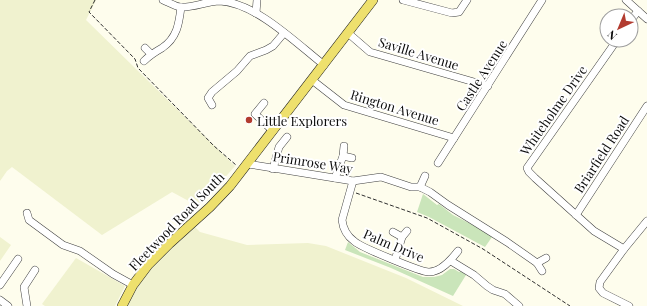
<svg xmlns="http://www.w3.org/2000/svg" width="647" height="306" font-family="'Playfair Display',serif">
  <style>
    .farmland { fill: #f0f2cf }
    .green { fill: #cae5ba }
    .lines { fill: none; stroke-linecap: round; stroke-linejoin: round }
    .minor-casing { stroke: #404040; stroke-width: 8 }
    .major-casing { stroke: #1e1e1e; stroke-width: 10 }
    .path { stroke: #2f2f2f; stroke-width: 1; stroke-dasharray: 4 2; stroke-linecap: butt }
    .minor { stroke: #fff; stroke-width: 7 }
    .major { stroke: #eee06d; stroke-width: 9 }
    .poi-dot { fill: #b23b2f; stroke: #fff; stroke-width: 1.5 }
    .labels { text-anchor: middle; dominant-baseline: central; stroke-width: 4; stroke-linejoin: round; paint-order: stroke }
    .street-label { font-size: 13px; fill: #0d0d0d; stroke: #fff }
    .poi-label { font-size: 13px; fill: #0d0d0d; stroke: #fff; text-anchor: start }
  </style>
  <rect width="100%" height="100%" fill="#fefded"/>
  <!-- farmland -->
  <g class="farmland">
    <polygon points="0,0 96,0 86,20 235,166 221,182 210,185 210,192 204,201 198,206 172,192 102,235 12,167 7,171 0,181"/>
    <polygon points="195,227 200,232 247,245 308,243 326,246 406,278 463,306 126,306 150,268"/>
    <polygon points="0,237 11,245 0,261"/>
    <polygon points="76,258 125,286 115,306 45,306 42,304"/>
  </g>
  <!-- green -->
  <g class="green">
    <polygon points="423,194 437,205 439,204 453,215 485,231 492,237 485,247 429,217 417,212"/>
    <polygon points="348,242 360,252 423,277 434,277 442,275 450,269 454,269 459,272 461,271 466,275 453,296 391,268 345,250"/>
  </g>
  <g class="lines">
    <defs>
      <g id="minor">
        <path d="M163 0C168 2 174 6 180 7 193 8 207 1 220 1 256 3 296 43 324 65"/>
        <polyline points="403,0 452,13 459,12 467,0"/>
        <polyline points="626,0 647,19"/>
        <polyline points="256,13 257,0"/>
        <polyline points="631,20 638,11"/>
        <polyline points="348,33 370,52 488,86"/>
        <polyline points="617,40 527,168 529,172 535,178 594,231 624,249"/>
        <polyline points="145,48 151,54"/>
        <path d="M144 61C150 55 155 52 162 48 177 38 179 24 181 7"/>
        <polyline points="312,80 344,105 454,138"/>
        <polyline points="264,103 255,114 273,131"/>
        <polyline points="212,105 208,98 212,92 237,71 250,56 266,50 273,46 284,33"/>
        <polyline points="343,156 352,158"/>
        <polyline points="438,163 542,0"/>
        <polyline points="248,164 353,181 381,177 411,187 420,187 430,192 448,205 507,242 537,263 546,258"/>
        <polyline points="273,169 279,147 287,137"/>
        <polyline points="335,178 343,156 344,146"/>
        <path d="M353 181 342 220C343 228 347 236 354 241 360 247 421 272 429 272 441 272 451 260 458 251"/>
        <polyline points="420,187 425,176"/>
        <polyline points="27,213 29,220 63,245 80,251 113,274 133,285"/>
        <polyline points="576,215 647,106"/>
        <polyline points="393,232 402,237"/>
        <polyline points="395,260 402,237 407,231"/>
        <polyline points="451,261 474,275 487,286 493,290 505,294 519,306"/>
        <polyline points="537,263 542,271"/>
        <polyline points="0,285 18,259"/>
        <polyline points="0,300 8,306"/>
        <polyline points="27,306 24,287 35,270"/>
        <polyline points="629,306 603,293 599,288 600,282 624,249 647,221"/>
      </g>
      <polyline id="major" points="122,306 133,285 148,265 169,244 210,207 230,186 373,0"/>
    </defs>
    <!-- minor casing -->
    <use href="#minor" class="minor-casing"/>
    <!-- major casing -->
    <use href="#major" class="major-casing"/>
    <!-- path -->
    <g class="path">
      <polyline points="95,0 89,12 135,59 138,68 214,146 236,165"/>
      <polyline points="356,193 427,218 483,249 570,306"/>
    </g>
    <!-- minor -->
    <use href="#minor" class="minor"/>
    <!-- major -->
    <use href="#major" class="major"/>
  </g>
  <!-- markers -->
  <circle class="poi-dot" cx="249" cy="120" r="4"/>
  <g class="labels">
    <!-- street labels -->
    <g class="street-label">
      <text transform="translate(419 53) rotate(17)">Saville Avenue</text>
      <text transform="translate(481 75) rotate(-57)">Castle Avenue</text>
      <text transform="translate(395 107) rotate(17)">Rington Avenue</text>
      <text transform="translate(553 110) rotate(-55)">Whiteholme Drive</text>
      <text transform="translate(601 154) rotate(-57)">Briarfield Road</text>
      <text transform="translate(313 162) rotate(9)">Primrose Way</text>
      <text transform="translate(176 221) rotate(-46)">Fleetwood Road South</text>
      <text transform="translate(394 245) rotate(23)">Palm Drive</text>
    </g>
    <!-- poi labels -->
    <g class="poi-label">
      <text x="257" y="120">Little Explorers</text>
    </g>
  </g>
  <!-- north arrow -->
  <g transform="translate(619 28) rotate(224)"><circle r="19" fill="#ffffff" stroke="#9e9e9e"/>
  <path d="M0-3L7 15L0 10L-7 15Z" fill="#b23b2f"/>
  <text y="-6" font-size="11" font-weight="bold" text-anchor="middle" fill="#0d0d0d">N</text>
  </g>
</svg>
